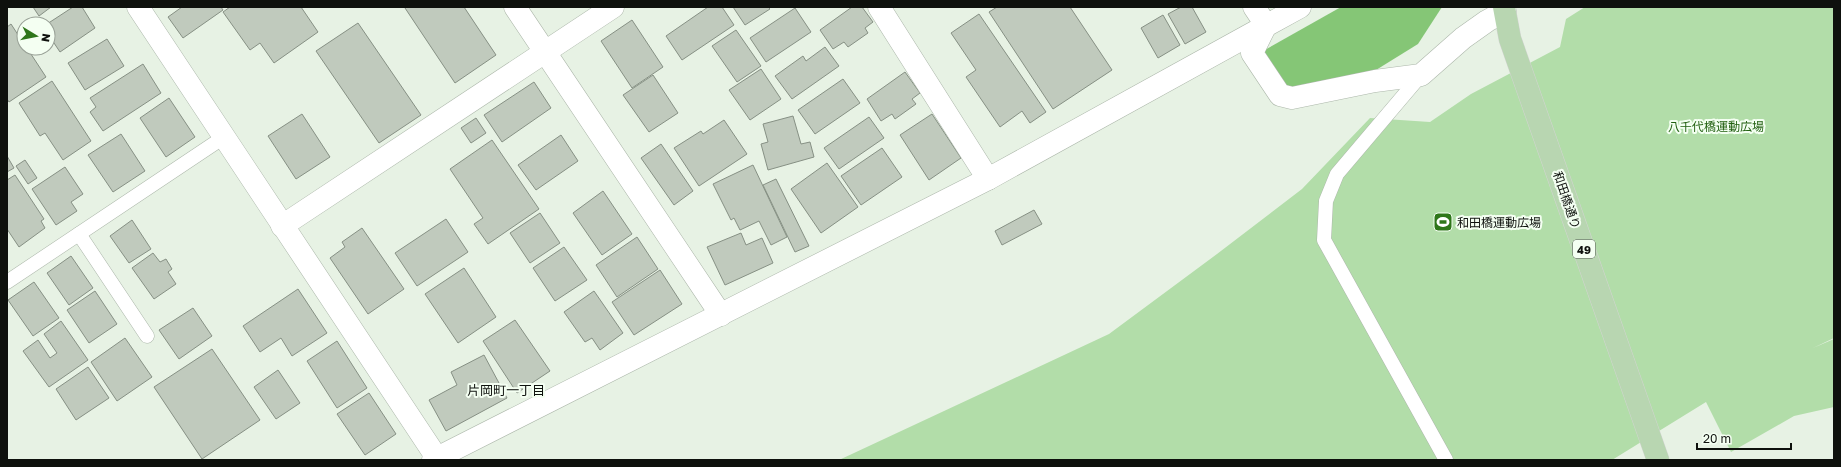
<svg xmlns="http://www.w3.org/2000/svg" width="1841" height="467" font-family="'Golos Text','Noto Sans JP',sans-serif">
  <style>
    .green { fill: #b2dda9 }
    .forest { fill: #85c676 }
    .building { fill: #c0cabd; stroke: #869084 }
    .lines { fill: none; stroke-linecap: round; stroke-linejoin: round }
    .lane-casing { stroke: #acb7aa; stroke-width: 15 }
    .street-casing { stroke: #acb7aa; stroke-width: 23 }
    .primary-casing { stroke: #d4d4d3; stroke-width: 23 }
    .lane { stroke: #fff; stroke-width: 14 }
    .street { stroke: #fff; stroke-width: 22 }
    .primary { stroke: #b8d6b1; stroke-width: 22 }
    .labels { text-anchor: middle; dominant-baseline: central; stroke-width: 4; stroke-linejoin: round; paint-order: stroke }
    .shield { fill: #f4fff2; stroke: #535852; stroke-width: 1 }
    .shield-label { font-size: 11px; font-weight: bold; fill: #0e110d }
    .park-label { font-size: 12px; fill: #226011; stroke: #f4fff2 }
    .street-label { font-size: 12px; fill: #0e110d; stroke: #f4fff2 }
    .poi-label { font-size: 12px; fill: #0e110d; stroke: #f4fff2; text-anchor: start }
    .neighbourhood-label { font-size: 13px; fill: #0e110d; stroke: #f4fff2 }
  </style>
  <rect width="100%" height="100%" fill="#e7f2e4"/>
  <!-- green -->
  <polygon class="green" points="1585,7 1834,7 1834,338 1813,348 1834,339 1834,407 1794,416 1731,452 1706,402 1612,460 839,460 1109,334 1217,254 1302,189 1370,118 1430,122 1471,94 1560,47 1566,19"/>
  <!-- forest -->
  <polygon class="forest" points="1341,7 1442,7 1418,44 1376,70 1287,92 1263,51"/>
  <!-- building -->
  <g class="building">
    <polygon points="33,7 51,7 39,16"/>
    <polygon points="73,7 82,7 95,28 60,52 48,34 48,24 47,24"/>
    <polygon points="182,7 221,7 223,10 183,38 168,17"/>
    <polygon points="230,7 301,7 318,32 274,63 260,43 250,50 223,12"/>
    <polygon points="407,7 464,7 496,55 455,83 405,8"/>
    <polygon points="708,7 722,7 734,25 682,60 666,36"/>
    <polygon points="733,7 768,7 770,9 745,25"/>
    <polygon points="852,7 862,7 873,22 865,28 868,33 848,47 844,42 833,49 820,30"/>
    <polygon points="997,7 1070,7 1112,70 1053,109 989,12"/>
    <polygon points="1181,7 1192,7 1206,32 1185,44 1168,14"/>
    <polygon points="795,8 811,32 766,62 750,38"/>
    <polygon points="979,14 1046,112 1030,123 1022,111 1000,127 966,77 976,70 951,33"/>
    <polygon points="1163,15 1180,45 1158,58 1141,28"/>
    <polygon points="632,20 663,67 632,88 601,41"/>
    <polygon points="358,23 421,115 379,143 316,51"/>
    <polygon points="11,24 24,44 24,48 27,48 46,77 9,102 7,99 7,27"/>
    <polygon points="736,30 761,66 737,82 712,46"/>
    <polygon points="107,39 124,66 85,90 68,63"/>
    <polygon points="825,47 839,66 792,99 775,76 803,56 806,61"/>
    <polygon points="143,64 161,93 103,131 90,112 96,107 90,98"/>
    <polygon points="761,69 781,99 750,120 729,90"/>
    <polygon points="905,72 920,93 912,99 916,104 895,119 892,114 881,121 867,99"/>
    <polygon points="653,75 678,113 649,132 623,95"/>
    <polygon points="843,79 860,103 815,134 798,110"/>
    <polygon points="52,81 91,141 63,160 45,133 40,136 19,103"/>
    <polygon points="534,82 551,108 502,142 484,115"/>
    <polygon points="169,98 195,137 166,157 140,118"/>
    <polygon points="302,114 330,157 296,179 268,136"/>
    <polygon points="932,114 961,158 929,180 900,135"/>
    <polygon points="793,116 801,144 810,142 814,157 768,170 761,144 768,142 763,124"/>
    <polygon points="869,117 884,138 839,169 824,148"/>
    <polygon points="476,118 486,133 471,143 461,128"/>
    <polygon points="724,120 747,154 699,186 674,148 701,131 703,134"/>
    <polygon points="121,134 145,171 113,192 88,155"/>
    <polygon points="561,135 578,161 536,190 518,165"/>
    <polygon points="492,140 539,209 488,244 474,224 483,218 450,169"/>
    <polygon points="661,144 693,191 674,205 641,158"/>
    <polygon points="882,148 902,177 861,205 841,176"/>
    <polygon points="7,156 14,168 7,172"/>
    <polygon points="25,160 37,178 28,184 16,166"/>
    <polygon points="827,163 858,207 821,233 791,189"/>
    <polygon points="753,165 787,237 771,245 759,221 740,230 734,218 731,220 713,184"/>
    <polygon points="65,167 83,194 71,202 77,211 56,225 32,189"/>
    <polygon points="15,175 44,219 41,221 45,228 19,247 7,229 7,180"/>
    <polygon points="776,179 809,246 795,252 763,185"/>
    <polygon points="603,191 632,234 602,255 573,213"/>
    <polygon points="1034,210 1042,224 1002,245 995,231"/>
    <polygon points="540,213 560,243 530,263 510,233"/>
    <polygon points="446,219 468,252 417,286 395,253"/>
    <polygon points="132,220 151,249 129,263 110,236"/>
    <polygon points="362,228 404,289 368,314 330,258 345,247 342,242"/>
    <polygon points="741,233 746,245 762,238 773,263 725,285 707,247"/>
    <polygon points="637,237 658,269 617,297 596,265"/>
    <polygon points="564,247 587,280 555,301 533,268"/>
    <polygon points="153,253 160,262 166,259 172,269 168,272 176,284 154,299 132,268"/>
    <polygon points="71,256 93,288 69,305 47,273"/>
    <polygon points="464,268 496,317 458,343 425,294"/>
    <polygon points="660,270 682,304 634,335 612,302"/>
    <polygon points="34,282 59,318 33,336 8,300"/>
    <polygon points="298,289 327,333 292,356 281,338 260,352 243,326"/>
    <polygon points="95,291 117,324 89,343 67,310"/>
    <polygon points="594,291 623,333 600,350 592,338 585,342 564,312"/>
    <polygon points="193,308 212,336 179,359 159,330"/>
    <polygon points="515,320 550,371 517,393 483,341"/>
    <polygon points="61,321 88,360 49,387 23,351 38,340 50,358 57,353 44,334"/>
    <polygon points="125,338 152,377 117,401 91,362"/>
    <polygon points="337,341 367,388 337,408 307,361"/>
    <polygon points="212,349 260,420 202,459 154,387"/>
    <polygon points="484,355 507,398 446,431 429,400 457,385 451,372"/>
    <polygon points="88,367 109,398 76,420 56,389"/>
    <polygon points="278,370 300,403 276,419 254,387"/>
    <polygon points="369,393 396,434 365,455 337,414"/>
  </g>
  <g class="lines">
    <defs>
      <g id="lane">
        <polyline points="1421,75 1337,174 1326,201 1324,240 1446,460"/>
        <polyline points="79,234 147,336"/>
        <polyline points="7,282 224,137"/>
      </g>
      <g id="street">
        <polyline points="138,7 437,458"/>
        <polyline points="515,7 721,315"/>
        <polyline points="879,7 988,179"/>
        <polyline points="1254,7 1266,25 1252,53 1280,95 1292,98 1375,81 1421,75 1463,38 1487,21 1505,11"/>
        <polyline points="282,226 613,7"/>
        <polyline points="433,460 988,179 1300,7"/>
      </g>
      <polyline id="primary" points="1504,7 1510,39 1658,460"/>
    </defs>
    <!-- lane casing -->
    <use href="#lane" class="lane-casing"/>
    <!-- street casing -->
    <use href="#street" class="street-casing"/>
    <!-- primary casing -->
    <use href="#primary" class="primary-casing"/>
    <!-- lane -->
    <use href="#lane" class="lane"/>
    <!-- street -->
    <use href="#street" class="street"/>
    <!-- primary -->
    <use href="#primary" class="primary"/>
  </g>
  <!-- icons -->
  <defs>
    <symbol id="stadium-square" viewBox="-11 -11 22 22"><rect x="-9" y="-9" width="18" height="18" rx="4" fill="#2e761a" stroke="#f4fff2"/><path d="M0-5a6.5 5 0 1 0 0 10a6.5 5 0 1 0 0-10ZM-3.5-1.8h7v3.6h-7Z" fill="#fff"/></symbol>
  </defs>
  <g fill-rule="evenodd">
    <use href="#stadium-square" x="1432" y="211" width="22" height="22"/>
  </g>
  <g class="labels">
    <!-- shield labels -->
    <rect class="shield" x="1573" y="240" width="22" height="18" rx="3"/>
    <g class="shield-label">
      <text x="1584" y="249">49</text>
    </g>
    <!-- park labels -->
    <g class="park-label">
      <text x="1716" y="126">八千代橋運動広場</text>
    </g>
    <!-- street labels -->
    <g class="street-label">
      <text transform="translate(1567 200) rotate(71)">和田橋通り</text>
    </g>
    <!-- poi labels -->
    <g class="poi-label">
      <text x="1457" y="222">和田橋運動広場</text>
    </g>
    <!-- neighbourhood labels -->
    <g class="neighbourhood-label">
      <text x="506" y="390">片岡町一丁目</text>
    </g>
  </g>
  <!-- border -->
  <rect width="1841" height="467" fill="none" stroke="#0e110d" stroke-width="16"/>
  <!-- north arrow -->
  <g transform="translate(36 36) rotate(100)"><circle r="19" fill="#f4fff2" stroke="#98a096"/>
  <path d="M0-3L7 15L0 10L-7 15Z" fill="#2e761a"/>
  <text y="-6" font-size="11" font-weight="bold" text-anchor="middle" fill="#0e110d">N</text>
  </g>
  <!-- scale -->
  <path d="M1697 443v6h94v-6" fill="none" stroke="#0e110d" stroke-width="2"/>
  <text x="1703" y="443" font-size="12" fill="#0e110d" stroke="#f4fff2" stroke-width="3" paint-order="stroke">20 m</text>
</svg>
